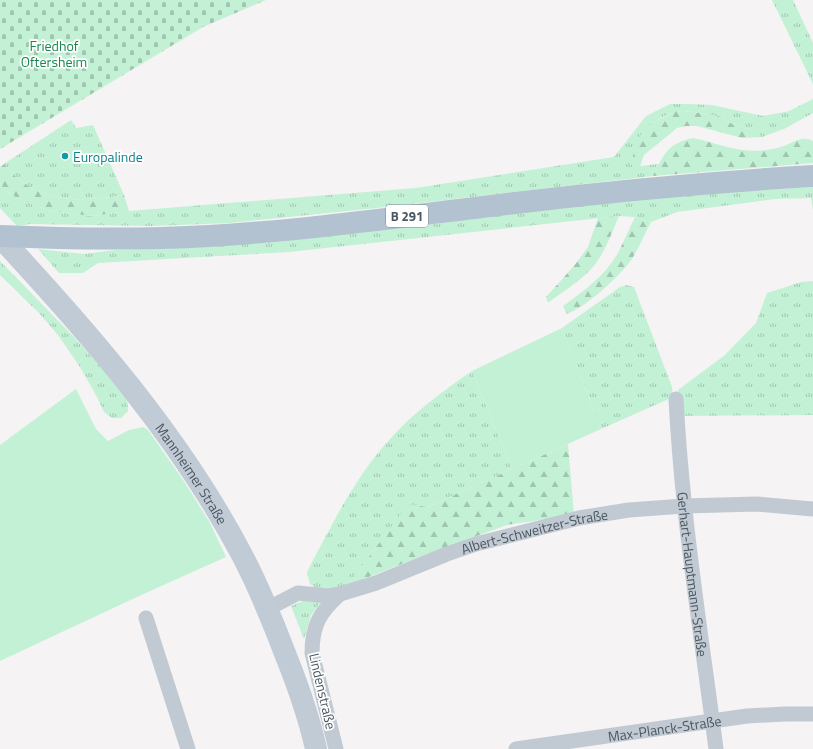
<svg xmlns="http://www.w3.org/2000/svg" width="813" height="749" font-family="'Titillium Web',sans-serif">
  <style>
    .grass { fill: url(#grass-tufts) }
    .forest { fill: url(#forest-firs) }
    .cemetery { fill: url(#cemetery-stones) }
    .garden { fill: #c3f1d5 }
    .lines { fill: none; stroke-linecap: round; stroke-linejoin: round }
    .street { stroke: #c1cad2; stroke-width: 15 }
    .secondary { stroke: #c1cbd6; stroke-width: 22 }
    .primary { stroke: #b3c2d1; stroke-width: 22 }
    .culture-dot { fill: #0f9aa8; stroke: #fff; stroke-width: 1.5 }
    .labels { text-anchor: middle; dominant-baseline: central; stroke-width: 3.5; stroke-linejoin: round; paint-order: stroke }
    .shield { fill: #fff; stroke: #808990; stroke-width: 1 }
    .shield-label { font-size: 13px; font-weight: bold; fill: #4a5661 }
    .park-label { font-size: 14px; fill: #17864f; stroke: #fff }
    .culture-label { font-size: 14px; fill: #0d838f; stroke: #fff; text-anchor: start }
    .street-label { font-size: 14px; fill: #4a5661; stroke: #fff }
  </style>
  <defs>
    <pattern id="grass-tufts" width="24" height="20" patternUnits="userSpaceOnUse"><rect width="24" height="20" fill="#c3f1d5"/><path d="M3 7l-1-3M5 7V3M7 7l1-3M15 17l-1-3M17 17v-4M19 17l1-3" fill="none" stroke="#a0c6b0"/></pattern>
    <pattern id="forest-firs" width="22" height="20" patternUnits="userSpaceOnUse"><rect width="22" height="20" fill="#c3f1d5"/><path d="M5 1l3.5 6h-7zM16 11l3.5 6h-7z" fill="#a0c6b0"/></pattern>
    <pattern id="cemetery-stones" width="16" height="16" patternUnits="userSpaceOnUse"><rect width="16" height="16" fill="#c3f1d5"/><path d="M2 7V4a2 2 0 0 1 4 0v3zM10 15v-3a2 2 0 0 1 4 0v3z" fill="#a0c6b0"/></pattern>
  </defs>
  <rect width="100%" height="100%" fill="#f5f3f3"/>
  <!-- grass -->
  <g class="grass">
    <polygon points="772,0 793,0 813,43 813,84"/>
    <polygon points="813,99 813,113 784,129 762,137 756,132 732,124 722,117 693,112 676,111 662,117 649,126 640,166 659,164 653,176 377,208 229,223 152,226 29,224 17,226 0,208 0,183 8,192 22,200 50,211 92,216 129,211 416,188 614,157 646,116 670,104 688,104 712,105 763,116 789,111"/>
    <path d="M71 120 76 128 93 125 124 195C87 201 54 204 22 182 15 177 10 170 4 164Z"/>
    <polygon points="813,187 813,210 811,198 775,199 677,212 651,222 635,217 619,216 289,252 98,263 83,273 59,273 38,249 84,254 115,250 161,249 272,241 418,226 643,197"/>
    <polygon points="0,261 73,336 127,397 128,411 121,418 112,418 104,412 97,397 80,367 58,335 39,313 0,275"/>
    <polygon points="813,281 813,415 681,416 678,390 725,355 756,323 767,293 801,282"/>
    <polygon points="626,285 634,287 672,387 673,397 601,429 562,328 620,287"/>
    <path d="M472 371 512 469 427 507 408 505 348 585 329 590 318 589 310 584 307 572C331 526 355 477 390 439 414 412 443 391 472 371Z"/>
    <polygon points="303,601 321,602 311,615 304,639 291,606"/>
  </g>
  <!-- forest -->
  <g class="forest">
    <path d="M676 111 693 112 722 117 732 124 756 132 762 137 742 138 697 126H686L677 128 644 155 640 166 631 165C633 158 634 148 637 141 645 125 661 118 676 111Z"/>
    <path d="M693 138C717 143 741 154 766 150 772 149 778 148 784 146 794 142 803 135 813 141V163L653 176C664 154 667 144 693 138Z"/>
    <path d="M4 164C10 170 15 177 22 182 54 204 87 201 124 195L129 211 92 216 50 211 22 200 8 192 0 183V167Z"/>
    <path d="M619 216C611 234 604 256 590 270 578 283 562 292 548 303L546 297 574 266 588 247 598 218Z"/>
    <path d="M635 217 651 222C644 235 638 251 629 263 616 279 586 307 567 314L563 306C584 291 605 276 618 253 624 241 629 229 635 217Z"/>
    <polygon points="568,444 574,515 507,525 425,555 348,585 408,504 427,507"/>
  </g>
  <!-- cemetery -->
  <polygon class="cemetery" points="0,0 266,0 203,27 0,149"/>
  <!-- garden -->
  <g class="garden">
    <polygon points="562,328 601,429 512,469 472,371"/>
    <polygon points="76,389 96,429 108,441 129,430 143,427 148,430 185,483 210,523 226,557 139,596 0,661 0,445"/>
  </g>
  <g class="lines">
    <!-- street -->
    <g class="street">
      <path id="s1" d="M676 399C682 517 701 633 716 749"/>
      <path id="s2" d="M267 609 298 593 328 596 340 594 376 583 447 554 476 544 579 518 629 510 684 506 757 504 813 509"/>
      <polyline points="146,618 188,749"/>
      <path d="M336 749 312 653C312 625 320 612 340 594"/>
      <path id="s3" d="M516 749 747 716 785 714H813"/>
    </g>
    <!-- secondary -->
    <path class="secondary" id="s4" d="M0 237C90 334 180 437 242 555 259 587 273 622 286 656 298 686 309 717 316 749"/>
    <!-- primary -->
    <path class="primary" d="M0 236C70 239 139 240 209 236 311 230 413 215 515 203 614 191 713 182 813 176"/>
  </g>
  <!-- markers -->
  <circle class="culture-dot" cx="65" cy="156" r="4"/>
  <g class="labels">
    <!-- shield labels -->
    <rect class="shield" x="386" y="205" width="42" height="22" rx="3"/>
    <g class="shield-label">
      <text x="407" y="216">B 291</text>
    </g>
    <!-- park labels -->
    <g class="park-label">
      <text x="54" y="45">Friedhof<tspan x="54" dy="16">Oftersheim</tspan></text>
    </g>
    <!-- culture labels -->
    <g class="culture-label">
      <text x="73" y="156">Europalinde</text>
    </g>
    <!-- street labels -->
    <g class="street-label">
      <text stroke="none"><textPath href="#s4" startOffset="305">Mannheimer Straße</textPath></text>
      <text stroke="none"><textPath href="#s2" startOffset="282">Albert-Schweitzer-Straße</textPath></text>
      <text stroke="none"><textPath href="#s1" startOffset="176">Gerhart-Hauptmann-Straße</textPath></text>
      <text transform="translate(323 691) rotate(77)">Lindenstraße</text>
      <text stroke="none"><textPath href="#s3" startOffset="150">Max-Planck-Straße</textPath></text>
    </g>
  </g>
</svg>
